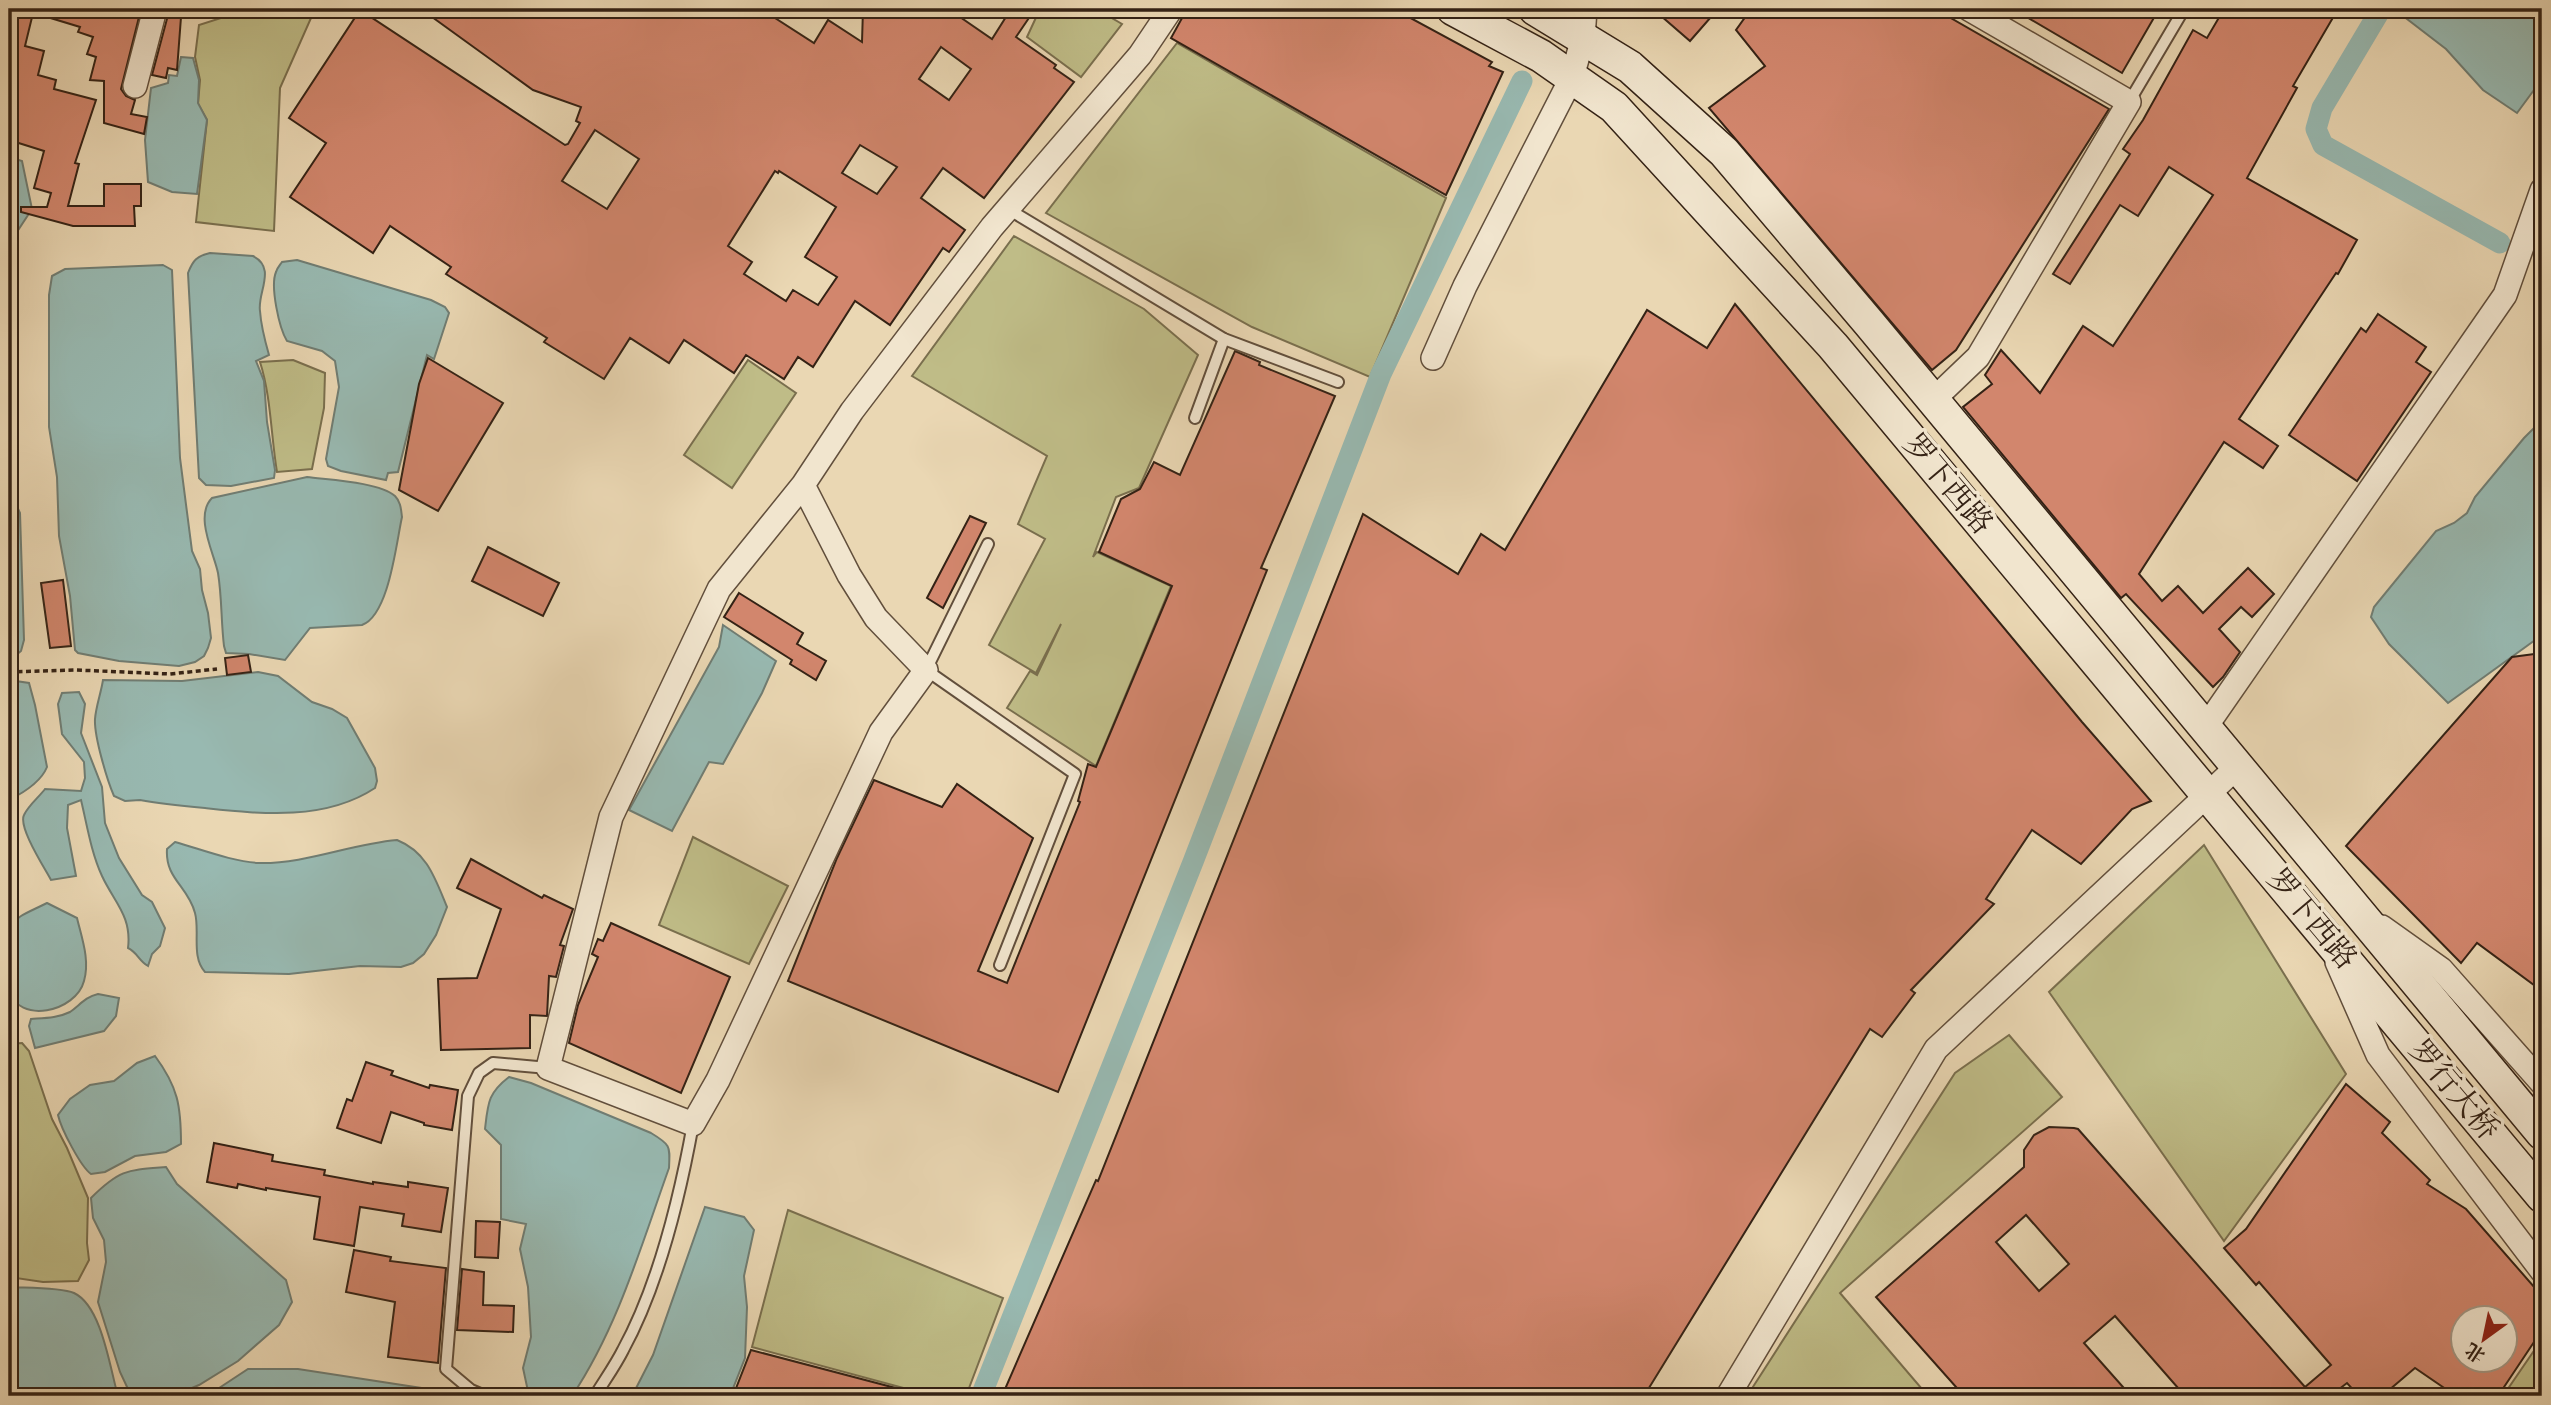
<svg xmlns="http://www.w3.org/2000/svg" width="2551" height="1405" font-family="Cardo,'Noto Serif SC',serif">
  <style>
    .green { fill: #bfbc87; stroke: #7a6f4e; stroke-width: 2 }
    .water { fill: #98b9b1; stroke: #707d73; stroke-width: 2 }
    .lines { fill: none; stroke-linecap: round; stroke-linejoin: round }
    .canal { stroke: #98b9b1; stroke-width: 21 }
    .building { fill: #d2866d; stroke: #342215; stroke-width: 2; fill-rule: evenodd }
    .service-casing { stroke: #624f3c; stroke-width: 14 }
    .minor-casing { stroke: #624f3c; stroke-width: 26 }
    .secondary-casing { stroke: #342215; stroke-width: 35 }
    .path { stroke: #342215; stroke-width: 3.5; stroke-dasharray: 5 3.5; stroke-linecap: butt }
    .service { stroke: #f1e5ce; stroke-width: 10 }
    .minor { stroke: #f1e5ce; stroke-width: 23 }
    .secondary { stroke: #f1e5ce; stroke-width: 32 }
    .labels { text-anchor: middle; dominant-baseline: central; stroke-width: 7; stroke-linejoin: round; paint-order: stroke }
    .street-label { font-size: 30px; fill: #342215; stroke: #f1e5ce }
  </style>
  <rect width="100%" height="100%" fill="#ead7b3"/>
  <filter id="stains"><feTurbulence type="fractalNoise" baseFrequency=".00286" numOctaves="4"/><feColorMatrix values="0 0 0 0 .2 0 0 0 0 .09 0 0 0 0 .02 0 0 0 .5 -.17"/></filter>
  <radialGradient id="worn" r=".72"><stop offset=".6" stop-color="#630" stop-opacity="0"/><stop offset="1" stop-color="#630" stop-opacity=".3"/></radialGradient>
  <!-- green -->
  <g class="green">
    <polygon points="244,9 315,9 280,88 274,231 196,222 207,120 198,104 200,80 195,57 199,25 243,11"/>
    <polygon points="1036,9 1096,9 1122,24 1081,77 1027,37 1039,11"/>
    <polygon points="1177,43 1446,198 1370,377 1252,327 1046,213"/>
    <polygon points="1014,236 1144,309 1198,355 1139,488 1116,497 1093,557 1097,552 1171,586 1096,766 1007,708 1030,671 1037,675 1061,624 1036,673 989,645 1045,539 1018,524 1047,456 912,376"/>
    <path d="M293 360 325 373 324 408 312 469 277 472C271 436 271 396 260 362Z"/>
    <polygon points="748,360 796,393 732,488 684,455"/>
    <polygon points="693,837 788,886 749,964 659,925"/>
    <polygon points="2204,845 2346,1074 2224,1241 2049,992"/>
    <polygon points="2009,1035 2062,1097 1840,1293 1928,1396 1752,1396 1749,1393 1955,1073"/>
    <polygon points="22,1043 29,1051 52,1119 67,1148 88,1198 87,1243 89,1260 78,1281 43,1282 9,1277 9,1044"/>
    <polygon points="788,1210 1003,1298 966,1396 933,1396 752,1347"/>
    <polygon points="2542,1339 2542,1396 2503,1396"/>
  </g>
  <!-- water -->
  <g class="water">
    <polygon points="2394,9 2542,9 2542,79 2517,113 2483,90 2446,49"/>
    <polygon points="181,57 193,58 199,80 198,103 207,120 197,194 172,192 148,182 145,140 151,88 168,83 169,75 177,76"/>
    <polygon points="9,157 22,161 32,209 9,244"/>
    <path d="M210 253 253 256C277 268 257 293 260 311 261 326 265 341 269 355L256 361 264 381 267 422 275 470 274 478 231 486 206 485 199 478 188 273C193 260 197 256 210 253Z"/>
    <path d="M297 260 431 300 445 307 449 313 434 359 427 355 398 472 388 473 386 480 341 471 328 466 326 459 339 387 335 361 322 351 287 341C279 328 270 286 276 272 277 268 280 265 282 262Z"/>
    <polygon points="163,265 172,270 180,458 192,551 200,569 202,590 208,613 211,638 208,648 204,656 195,662 179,666 119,661 78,653 75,650 70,596 59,536 57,477 49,427 49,295 52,276 65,269"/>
    <polygon points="2535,427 2542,428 2542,635 2448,703 2389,644 2371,617 2374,607 2436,531 2454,523 2467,513 2475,497 2524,438"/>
    <path d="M307 477C329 480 379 482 395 496 401 502 401 510 402 517 396 544 389 615 362 625L310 628 285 660 249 654 226 653 224 646C221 622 222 597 218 573 214 553 194 516 212 498Z"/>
    <polygon points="9,497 13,498 20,513 24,640 21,651 9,661"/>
    <polygon points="723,625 776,661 762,693 723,764 709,762 672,831 629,810 719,647"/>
    <path d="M258 672 278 676 312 702 332 709 347 718 375 768 377 781 375 788C325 821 262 814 205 808 183 806 161 804 140 800L125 801 114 796C107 780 94 736 95 719 96 706 101 693 103 680L182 681Z"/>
    <path d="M9 680 29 683 35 705 47 767C41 782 23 793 9 800Z"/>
    <path d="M79 692 85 704 81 733 102 787 105 823 119 858 142 895 152 902 165 928 160 946 152 954 148 966C139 961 137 952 128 948 132 916 114 902 102 876 91 852 87 825 81 800L68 805 67 828 76 876 51 880C44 867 18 827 24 815 28 806 39 797 45 789L81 791 85 778 84 762 62 734 58 704 62 693Z"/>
    <path d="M397 840C427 852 435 878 447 907L436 935 424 954 413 963 401 967 360 966 289 974 205 972C191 957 200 931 195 913 188 886 165 879 167 849L175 842C200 849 234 862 259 863 306 864 350 844 397 840Z"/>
    <path d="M47 903 77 918C82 939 90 960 84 981 76 1012 18 1025 9 990 6 981 9 967 9 958 9 916 11 921 47 903Z"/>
    <path d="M98 994 119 998 116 1016 104 1031 35 1048 29 1026 31 1019C44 1018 58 1018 70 1012 80 1005 85 997 98 994Z"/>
    <path d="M155 1056C178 1087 181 1106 181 1144L166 1152 135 1156 105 1172 91 1174C81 1167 61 1129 58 1115L70 1099 90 1085 114 1081 137 1063Z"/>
    <path d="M509 1077 531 1083 651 1133C671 1145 670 1146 669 1168 641 1246 618 1327 572 1396H529L523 1368 531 1337 528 1287 520 1249 526 1224 501 1219V1145L485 1129C488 1103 488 1093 509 1077Z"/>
    <path d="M166 1167 177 1184 286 1280 292 1302 279 1325 238 1361 199 1385 173 1396H138L128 1389 120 1372 98 1302 106 1262 104 1240 93 1218 91 1198C120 1169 128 1170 166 1167Z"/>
    <polygon points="705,1207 744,1217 754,1230 744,1276 747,1307 745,1358 730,1396 632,1396 653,1355"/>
    <path d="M9 1287C25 1288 60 1287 74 1293 102 1306 110 1369 118 1396H9Z"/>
    <polygon points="248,1369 298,1369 441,1391 448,1396 211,1396 210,1394"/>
  </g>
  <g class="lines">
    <!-- canal -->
    <g class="canal">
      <polyline points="2381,9 2322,108 2316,129 2323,145 2500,243"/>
      <polyline points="981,1396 1193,862 1381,374 1522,81"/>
    </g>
  </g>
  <!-- building -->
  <g class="building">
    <polygon points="9,9 34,9 25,46 44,51 38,75 56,80 54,89 96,100 75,163 79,164 68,206 104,206 104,184 141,184 141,206 134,206 135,226 73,226 21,212 21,207 47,207 51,193 34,188 44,151 9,140"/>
    <polygon points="35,9 141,9 121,89 126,96 135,100 131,114 147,117 144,134 104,123 104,81 90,80 96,57 87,54 93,37 78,32 80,27 34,13"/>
    <path d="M421 9H761L814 43 828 20 862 42 863 9H965L960 17 992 39 1011 9H1035L1016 37 1056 65 1054 68 1074 82 984 198 943 168 921 198 965 230 949 252 943 248 890 325 855 301 813 367 798 357 784 379 746 355 734 373 684 340 669 363 630 338 604 379 544 342 547 338 446 274 451 267 390 226 373 253 290 197 326 143 289 118 360 10 565 145 568 144 580 123 576 121 581 107 533 90ZM941 47 971 69 949 100 919 79ZM595 130 639 159 607 209 562 181ZM860 145 897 167 877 194 842 173ZM775 171 778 173 779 171 836 207 805 257 837 277 818 305 793 290 786 301 744 274 752 262 728 246Z"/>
    <polygon points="1187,9 1394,9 1492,62 1489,66 1503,72 1446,195 1171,38"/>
    <polygon points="1653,9 1718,9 1690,41"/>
    <polygon points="1751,9 1935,9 2109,109 1956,350 1932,370 1709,108 1765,66 1736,30"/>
    <polygon points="2013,9 2159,9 2122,73"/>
    <polygon points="2224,9 2338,9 2293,86 2297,88 2247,178 2357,240 2338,274 2336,273 2239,419 2278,446 2263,468 2224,442 2139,574 2162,601 2178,586 2203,613 2248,568 2274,594 2252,617 2241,607 2219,629 2240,652 2223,677 2213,687 2126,594 2121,598 1963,407 1992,384 1985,375 2001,350 2040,393 2083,326 2113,346 2213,195 2169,167 2138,216 2120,205 2070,284 2053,274 2130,154 2123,149 2143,120 2193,30 2207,38"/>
    <polygon points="168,15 181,17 177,70 168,68 166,78 152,75"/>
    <polygon points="1735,304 2082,722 2151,801 2132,809 2081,864 2032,830 1986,899 1994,904 1911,990 1915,993 1882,1037 1870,1029 1644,1396 1002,1396 1096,1180 1098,1181 1363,514 1458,574 1481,534 1505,550 1647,310 1707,348"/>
    <polygon points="2378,314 2426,347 2416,362 2431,372 2357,481 2289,435 2361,328 2366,332"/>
    <polygon points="1235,351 1260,362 1259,365 1335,396 1261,568 1267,570 1058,1092 788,981 837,858 874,780 942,807 957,784 1033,838 978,971 1007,983 1080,802 1078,801 1088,764 1096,767 1172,586 1099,552 1121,499 1140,489 1154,462 1180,475"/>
    <polygon points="428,358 503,403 438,511 399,490 419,384"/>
    <polygon points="970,516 986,523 943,608 927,598"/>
    <polygon points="488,547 559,583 543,616 472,581"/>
    <polygon points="63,580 71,646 50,648 41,583"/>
    <polygon points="739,593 803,633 797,644 826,661 816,680 790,664 792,660 724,617"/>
    <polygon points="2542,653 2542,991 2477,943 2461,963 2346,846 2512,657"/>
    <polygon points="248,655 251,672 227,675 225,658"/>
    <polygon points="471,859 542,898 544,895 573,909 560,945 564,946 556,977 549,976 547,1016 530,1015 530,1048 441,1050 438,979 477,978 501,909 457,888"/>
    <polygon points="611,923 730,977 681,1093 569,1043 578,1005 598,957 592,954 598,939 603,941"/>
    <polygon points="366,1062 393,1071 391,1075 429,1088 430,1085 458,1090 452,1130 424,1125 424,1123 391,1112 381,1143 337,1128 347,1099 352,1101"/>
    <path d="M2346 1084 2390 1122 2382 1133 2430 1180 2427 1184 2466 1209 2542 1296V1303L2536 1310 2542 1320V1330L2498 1396H2456L2415 1368 2382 1396H2359L2347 1383 2330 1396H2185L2115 1316 2084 1343 2131 1396H1964L1876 1297 2024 1167V1150L2034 1135 2049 1127 2074 1128 2078 1129 2305 1387 2331 1365 2259 1282 2256 1285 2224 1248 2246 1229ZM2026 1215 2069 1264 2039 1291 1996 1242ZM2463 1318H2505V1360H2463Z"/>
    <polygon points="214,1143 273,1155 272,1161 325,1170 324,1175 373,1184 373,1182 408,1187 408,1182 448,1188 441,1232 402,1226 404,1214 360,1207 354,1246 314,1239 320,1197 266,1188 266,1190 238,1184 237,1188 207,1182"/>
    <polygon points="476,1221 500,1222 498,1258 475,1257"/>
    <polygon points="354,1250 391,1257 390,1261 446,1268 438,1363 388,1357 395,1302 346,1292"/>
    <polygon points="462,1269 484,1272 483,1305 514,1306 513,1332 457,1330"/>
    <polygon points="751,1350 907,1391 906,1396 733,1396"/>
  </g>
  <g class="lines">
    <defs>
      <g id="service">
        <polyline points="2129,102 2184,9"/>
        <polyline points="1008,209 1224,339 1338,382"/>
        <polyline points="1195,418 1224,339"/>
        <polyline points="988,544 926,670 1075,774 1000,965"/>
        <polyline points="485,1396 471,1390 446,1369 468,1096 479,1073 493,1063 548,1068"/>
        <path d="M595 1396C604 1381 615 1366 623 1350 658 1286 680 1196 693 1124"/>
      </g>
      <g id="minor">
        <polyline points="135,86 155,9"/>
        <polyline points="1433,358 1465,286 1572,77 1583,38 1585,9"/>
        <polyline points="1933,400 1978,357 2129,102 1969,9"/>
        <polyline points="803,485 719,589 611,817 548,1068 693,1124 718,1080 881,732 926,670 876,618 849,575 803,485 852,411 992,227 1140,55 1171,9"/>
        <polyline points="2205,728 2505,295 2542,190"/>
        <polyline points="2382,927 2441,969 2542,1083"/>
        <polyline points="2337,962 2378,1055 2542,1271"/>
        <polyline points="1728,1396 1936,1049 2238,766"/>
      </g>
      <g id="secondary">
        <polyline points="1453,9 1541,56 1614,107 1833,346 2542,1196"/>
        <polyline points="1535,9 1630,67 1724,152 1869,323 2542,1133"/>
      </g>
    </defs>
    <!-- service casing -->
    <use href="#service" class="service-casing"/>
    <!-- minor casing -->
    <use href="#minor" class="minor-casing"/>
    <!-- secondary casing -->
    <use href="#secondary" class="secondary-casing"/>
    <!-- path -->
    <polyline class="path" points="9,672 76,670 170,674 217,669"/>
    <!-- service -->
    <use href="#service" class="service"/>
    <!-- minor -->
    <use href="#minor" class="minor"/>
    <!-- secondary -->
    <use href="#secondary" class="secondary"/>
  </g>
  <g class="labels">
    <!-- street labels -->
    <g class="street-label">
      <text transform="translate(1948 484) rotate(50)">罗下西路</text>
      <text transform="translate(2312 919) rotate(50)">罗下西路</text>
      <text transform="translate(2454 1090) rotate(50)">罗行大桥</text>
    </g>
  </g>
  <!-- margin -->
  <rect width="2551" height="1405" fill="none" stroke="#ead7b3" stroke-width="35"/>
  <rect x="10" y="10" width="2530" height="1384" fill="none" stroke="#342215" stroke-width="3.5"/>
  <rect x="18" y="18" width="2516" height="1370" fill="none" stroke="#342215" stroke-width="2"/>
  <!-- north arrow -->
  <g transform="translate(2484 1339) rotate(213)"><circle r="33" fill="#f1e5ce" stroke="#a59784" stroke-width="2"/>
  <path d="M0-5L12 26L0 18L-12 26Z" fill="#8f2418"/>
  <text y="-10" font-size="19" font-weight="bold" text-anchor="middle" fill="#342215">北</text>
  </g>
  <rect width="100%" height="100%" filter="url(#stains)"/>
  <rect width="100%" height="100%" fill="url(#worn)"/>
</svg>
